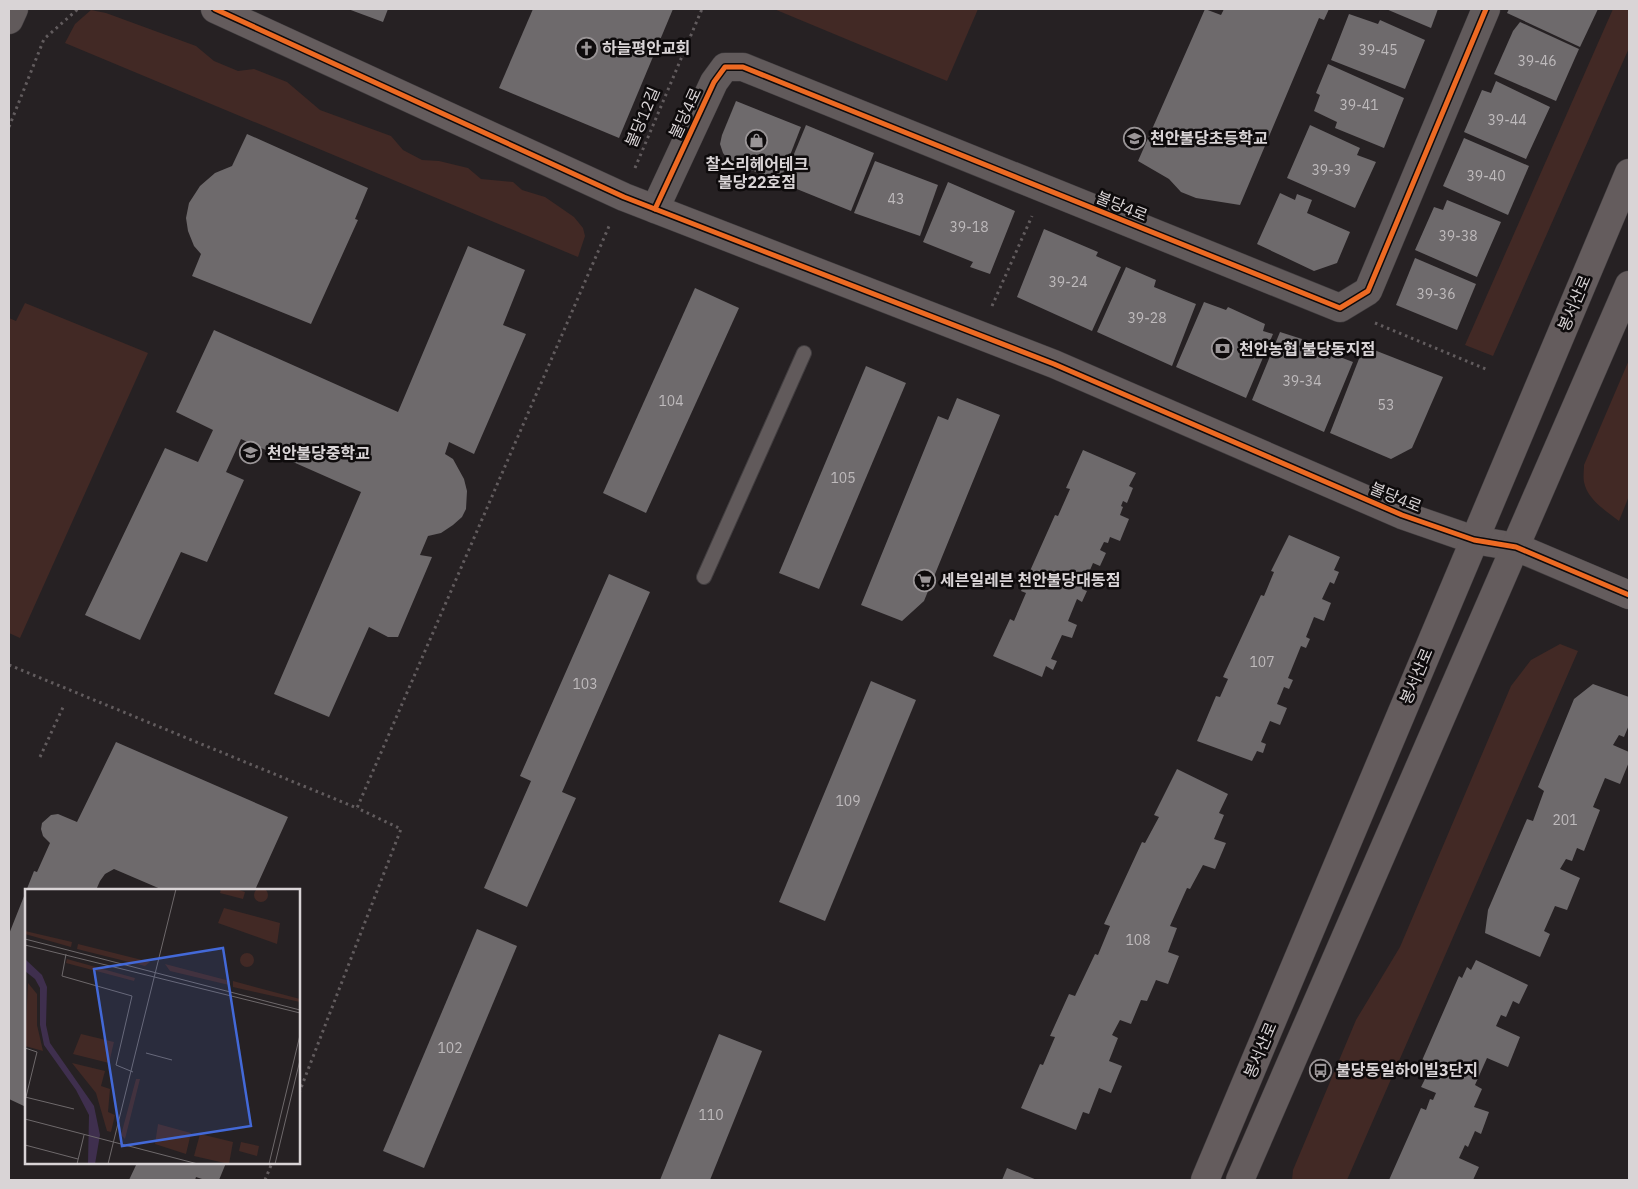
<svg xmlns="http://www.w3.org/2000/svg" width="1638" height="1189" font-family="'IBM Plex Sans','Noto Sans KR',sans-serif">
  <style>
    .green { fill: #422925 }
    .building { fill: #6e6a6c }
    .lines { fill: none; stroke-linecap: round; stroke-linejoin: round }
    .lane-casing { stroke: #423e40; stroke-width: 16 }
    .street-casing { stroke: #423e40; stroke-width: 29 }
    .secondary-casing { stroke: #423e40; stroke-width: 29 }
    .path { stroke: #625c5e; stroke-width: 3; stroke-dasharray: 2.5 4; stroke-linecap: butt }
    .lane { stroke: #615a5b; stroke-width: 14 }
    .street { stroke: #615a5b; stroke-width: 28 }
    .secondary { stroke: #645c5d; stroke-width: 28 }
    .cycleway-casing { stroke: #0e0b0c; stroke-width: 8 }
    .cycleway { stroke: #ed6a23; stroke-width: 5 }
    .labels { text-anchor: middle; dominant-baseline: central; stroke-width: 5; stroke-linejoin: round; paint-order: stroke }
    .number-label { font-size: 14px; fill: #bebabc }
    .poi-label { font-size: 16px; font-weight: bold; fill: #d9d4d6; stroke: #0e0b0c; text-anchor: start }
    .street-label { font-size: 16px; fill: #d9d4d6; stroke: #0e0b0c }
    .inset-road { fill: none; stroke: #6e696b; stroke-width: 1 }
    .view { fill: #4369d8; fill-opacity: 0.15; stroke: #4369d8; stroke-width: 2.5 }
    .inset-edge { fill: none; stroke: #d9d4d6; stroke-width: 2.5 }
  </style>
  <rect width="100%" height="100%" fill="#262123"/>
  <!-- green -->
  <g class="green">
    <polygon points="774,9 978,9 947,81"/>
    <polygon points="1613,9 1629,9 1629,48 1493,356 1465,345"/>
    <polygon points="91,10 106,13 196,46 214,61 238,71 254,69 287,82 320,110 391,136 403,150 422,160 439,161 468,168 481,179 513,182 522,190 545,197 574,217 583,228 585,236 578,257 65,43 75,24"/>
    <polygon points="25,303 148,353 20,638 9,633 9,318 16,321"/>
    <path d="M1629 360V496L1619 521C1606 511 1587 499 1584 482 1583 477 1584 470 1584 465Z"/>
    <polygon points="1560,644 1578,651 1347,1180 1292,1180 1293,1170 1356,1020 1400,947 1511,686 1531,660"/>
  </g>
  <!-- building -->
  <g class="building">
    <polygon points="348,9 388,9 383,22"/>
    <polygon points="533,9 673,9 619,138 499,88"/>
    <polygon points="1205,9 1221,15 1224,9 1329,9 1324,20 1319,18 1240,205 1196,198 1181,192 1169,179 1138,161"/>
    <polygon points="1386,9 1438,9 1431,28"/>
    <polygon points="1509,9 1598,9 1580,47 1507,13"/>
    <polygon points="1349,14 1378,24 1380,20 1425,40 1405,89 1331,60"/>
    <polygon points="1520,22 1579,49 1556,101 1494,74 1513,31"/>
    <polygon points="1328,64 1404,98 1384,148 1335,128 1337,122 1314,111 1320,95 1316,93"/>
    <polygon points="1496,81 1550,107 1526,159 1464,132 1482,90 1491,93"/>
    <polygon points="736,101 801,127 780,181 730,162 723,153 720,144 722,135"/>
    <polygon points="806,125 874,153 851,211 782,183"/>
    <polygon points="1310,125 1360,148 1357,155 1376,162 1355,208 1287,178"/>
    <polygon points="247,134 368,188 355,219 358,220 311,324 192,276 201,254 194,246 188,231 186,218 189,203 200,186 215,173 232,166"/>
    <polygon points="1464,138 1529,166 1508,215 1443,186"/>
    <polygon points="875,161 938,185 920,236 854,213"/>
    <polygon points="948,182 1015,211 990,274 970,267 973,262 923,242"/>
    <polygon points="1280,193 1295,200 1297,194 1312,200 1307,213 1350,232 1337,263 1314,271 1257,244"/>
    <polygon points="1447,200 1501,222 1477,277 1415,250 1434,207 1443,210"/>
    <polygon points="1044,229 1098,252 1096,256 1121,267 1092,331 1017,297"/>
    <polygon points="468,246 525,270 503,325 526,334 474,454 449,442 445,454 453,459 464,479 467,491 466,509 462,517 453,525 441,533 428,536 420,555 432,557 398,637 388,637 369,627 329,717 274,694 361,492 241,439 226,472 244,480 207,562 181,552 140,640 85,615 165,448 198,462 213,430 176,412 214,330 398,412"/>
    <polygon points="1415,258 1476,284 1457,330 1396,305"/>
    <polygon points="1126,267 1156,280 1154,287 1196,304 1172,366 1097,332"/>
    <polygon points="695,288 739,308 646,513 603,493"/>
    <polygon points="1204,302 1226,310 1228,307 1265,324 1263,331 1273,334 1246,398 1176,367"/>
    <polygon points="1280,332 1302,339 1299,347 1330,359 1332,354 1353,362 1324,432 1252,400"/>
    <polygon points="1364,346 1443,377 1412,448 1391,459 1330,433"/>
    <polygon points="866,366 906,383 819,589 779,573"/>
    <polygon points="957,398 1000,415 924,601 902,621 861,605 938,416 948,420"/>
    <polygon points="1083,450 1136,473 1129,486 1133,488 1127,503 1123,501 1121,506 1123,507 1120,515 1129,519 1120,541 1110,537 1108,543 1104,542 1100,550 1106,553 1100,566 1093,563 1082,589 1087,591 1082,602 1077,599 1068,621 1077,625 1072,638 1062,635 1051,659 1057,661 1053,670 1046,666 1042,677 993,656 1010,619 1014,621 1026,593 1021,591 1055,515 1058,516 1070,489 1066,488"/>
    <polygon points="1289,535 1340,557 1334,570 1339,572 1334,584 1330,582 1322,599 1331,603 1324,621 1314,617 1306,637 1310,639 1306,648 1301,646 1288,678 1293,680 1289,689 1284,687 1277,704 1287,708 1280,725 1270,721 1261,742 1266,744 1263,753 1257,751 1252,761 1197,741 1216,696 1220,697 1228,679 1223,677 1261,595 1264,596 1274,572 1271,571"/>
    <polygon points="609,574 650,592 562,792 576,798 527,907 484,888 531,781 520,776"/>
    <polygon points="871,681 916,700 825,921 779,902"/>
    <polygon points="1593,684 1629,697 1629,725 1624,737 1619,735 1613,745 1629,752 1629,762 1620,784 1605,778 1593,807 1600,810 1584,851 1577,848 1572,861 1566,859 1560,869 1580,878 1567,910 1555,906 1544,931 1550,934 1540,957 1485,933 1488,910 1527,819 1533,821 1544,791 1538,787 1574,699"/>
    <polygon points="116,742 288,817 255,890 163,890 114,869 105,874 100,881 96,890 26,890 26,1107 9,1099 9,934 34,871 37,872 50,843 43,836 41,829 42,823 51,815 58,814 77,822"/>
    <polygon points="1177,769 1228,794 1219,813 1224,815 1214,839 1226,843 1215,869 1203,865 1190,889 1187,888 1170,926 1177,928 1168,952 1179,956 1168,984 1156,980 1147,1001 1141,1000 1131,1024 1120,1020 1112,1035 1118,1038 1109,1061 1122,1066 1111,1093 1099,1088 1089,1114 1083,1112 1076,1130 1021,1108 1040,1064 1043,1065 1055,1037 1050,1036 1069,994 1075,996 1095,954 1098,955 1110,926 1104,924 1142,842 1145,843 1159,817 1154,815"/>
    <polygon points="477,929 517,946 424,1168 383,1151"/>
    <polygon points="1476,960 1528,985 1519,1004 1513,1001 1506,1017 1501,1015 1496,1026 1520,1037 1508,1067 1487,1058 1475,1085 1482,1089 1474,1107 1489,1112 1481,1134 1475,1131 1468,1147 1465,1145 1459,1158 1479,1167 1473,1180 1389,1180 1421,1108 1426,1110 1430,1099 1433,1100 1436,1093 1421,1087 1426,1077 1422,1075 1425,1066 1420,1065 1459,976 1462,978 1467,967 1471,970"/>
    <polygon points="719,1034 762,1051 710,1180 660,1180"/>
    <polygon points="137,1163 226,1163 219,1180 205,1180 196,1177 195,1180 129,1180"/>
    <polygon points="1007,1168 1037,1180 1002,1180"/>
  </g>
  <g class="lines">
    <defs>
      <polyline id="lane" points="704,577 804,353"/>
      <g id="street">
        <polyline points="9,20 14,9"/>
        <polyline points="655,209 714,82 725,67 743,67 1340,308 1368,291 1486,9"/>
      </g>
      <g id="secondary">
        <polyline points="215,9 624,197 1054,364 1402,515 1474,540 1516,547 1629,595"/>
        <polyline points="1205,1180 1629,173"/>
        <polyline points="1240,1180 1629,285"/>
      </g>
    </defs>
    <!-- lane casing -->
    <use href="#lane" class="lane-casing"/>
    <!-- street casing -->
    <use href="#street" class="street-casing"/>
    <!-- secondary casing -->
    <use href="#secondary" class="secondary-casing"/>
    <!-- path -->
    <g class="path">
      <polyline points="9,127 44,39 78,9"/>
      <polyline points="635,168 702,9"/>
      <polyline points="992,306 1032,216"/>
      <polyline points="1375,323 1488,370"/>
      <polyline points="9,665 357,808 610,224"/>
      <polyline points="40,757 64,705"/>
      <polyline points="299,1093 401,829 357,808"/>
      <polyline points="265,1180 272,1163"/>
    </g>
    <!-- lane -->
    <use href="#lane" class="lane"/>
    <!-- street -->
    <use href="#street" class="street"/>
    <!-- secondary -->
    <use href="#secondary" class="secondary"/>
    <defs>
      <g id="cycleway">
        <polyline points="215,9 624,197 1054,364 1402,515 1474,540 1516,547 1629,595"/>
        <polyline points="655,209 714,82 725,67 743,67 1340,308 1368,291 1486,9"/>
      </g>
    </defs>
    <!-- cycleway casing -->
    <use href="#cycleway" class="cycleway-casing"/>
    <!-- cycleway -->
    <use href="#cycleway" class="cycleway"/>
  </g>
  <!-- icons -->
  <defs>
    <symbol id="church-ring" viewBox="-11 -11 22 22"><circle r="9.5" fill="#0e0b0c" stroke="#9a9597" stroke-width="1.5"/><path d="M-1.2-6h2.4v3.5h3.3v2.4h-3.3V6h-2.4V-.1h-3.3v-2.4h3.3Z" fill="#9a9597"/></symbol>
    <symbol id="school-ring" viewBox="-11 -11 22 22"><circle r="9.5" fill="#0e0b0c" stroke="#9a9597" stroke-width="1.5"/><path d="M0-5L7-2L0 1L-7-2ZM-4 1L0 2.5L4 1V4Q0 6-4 4Z" fill="#9a9597"/></symbol>
    <symbol id="shop-ring" viewBox="-11 -11 22 22"><circle r="9.5" fill="#0e0b0c" stroke="#9a9597" stroke-width="1.5"/><path d="M-5-2.5h2.3a2.7 3.5 0 0 1 5.4 0H5L5.5 6h-11ZM-1.5-2.5h3a1.5 2.3 0 0 0-3 0Z" fill="#9a9597"/></symbol>
    <symbol id="bank-ring" viewBox="-11 -11 22 22"><circle r="9.5" fill="#0e0b0c" stroke="#9a9597" stroke-width="1.5"/><path d="M-6-4H6V4H-6ZM0-2.3a2.3 2.3 0 1 0 0 4.6a2.3 2.3 0 1 0 0-4.6Z" fill="#9a9597"/></symbol>
    <symbol id="supermarket-ring" viewBox="-11 -11 22 22"><circle r="9.5" fill="#0e0b0c" stroke="#9a9597" stroke-width="1.5"/><path d="M-6-5.5h2.5l.6 2H6L4.5 2H-2.5L-4.4-4H-6ZM-1.5 3.2a1.3 1.3 0 1 0 .1 0ZM3 3.2a1.3 1.3 0 1 0 .1 0Z" fill="#9a9597"/></symbol>
    <symbol id="bus-ring" viewBox="-11 -11 22 22"><circle r="9.5" fill="#0e0b0c" stroke="#9a9597" stroke-width="1.5"/><path d="M-5-6H5V4H4V6H2V4H-2V6H-4V4H-5ZM-3.5-4V0h7V-4ZM-3.5 1.2v1.5H-2V1.2ZM2 1.2v1.5H3.5V1.2Z" fill="#9a9597"/></symbol>
  </defs>
  <g fill-rule="evenodd">
    <use href="#church-ring" x="574" y="36" width="25" height="25"/>
    <use href="#school-ring" x="1122" y="126" width="25" height="25"/>
    <use href="#shop-ring" x="744" y="128" width="25" height="25"/>
    <use href="#bank-ring" x="1210" y="336" width="25" height="25"/>
    <use href="#school-ring" x="238" y="440" width="25" height="25"/>
    <use href="#supermarket-ring" x="912" y="568" width="25" height="25"/>
    <use href="#bus-ring" x="1308" y="1058" width="25" height="25"/>
  </g>
  <g class="labels">
    <!-- number labels -->
    <g class="number-label">
      <text x="1378" y="50">39-45</text>
      <text x="1537" y="61">39-46</text>
      <text x="1359" y="105">39-41</text>
      <text x="1507" y="120">39-44</text>
      <text x="1331" y="170">39-39</text>
      <text x="1486" y="176">39-40</text>
      <text x="896" y="199">43</text>
      <text x="969" y="227">39-18</text>
      <text x="1458" y="236">39-38</text>
      <text x="1068" y="282">39-24</text>
      <text x="1436" y="294">39-36</text>
      <text x="1147" y="318">39-28</text>
      <text x="1302" y="381">39-34</text>
      <text x="671" y="401">104</text>
      <text x="1386" y="405">53</text>
      <text x="843" y="478">105</text>
      <text x="1262" y="662">107</text>
      <text x="585" y="684">103</text>
      <text x="848" y="801">109</text>
      <text x="1565" y="820">201</text>
      <text x="1138" y="940">108</text>
      <text x="450" y="1048">102</text>
      <text x="711" y="1115">110</text>
    </g>
    <!-- poi labels -->
    <g class="poi-label">
      <text x="602" y="48">하늘평안교회</text>
      <text x="1150" y="138">천안불당초등학교</text>
      <text x="757" y="164" text-anchor="middle">찰스리헤어테크<tspan x="757" dy="18">불당22호점</tspan></text>
      <text x="1239" y="349">천안농협 불당동지점</text>
      <text x="267" y="453">천안불당중학교</text>
      <text x="940" y="580">세븐일레븐 천안불당대동점</text>
      <text x="1336" y="1070">불당동일하이빌3단지</text>
    </g>
    <!-- street labels -->
    <g class="street-label">
      <text transform="translate(685 113) rotate(-65)">불당4로</text>
      <text transform="translate(642 117) rotate(-67)">불당12길</text>
      <text transform="translate(1122 206) rotate(22)">불당4로</text>
      <text transform="translate(1574 303) rotate(-67)">봉서산로</text>
      <text transform="translate(1396 497) rotate(22)">불당4로</text>
      <text transform="translate(1416 676) rotate(-67)">봉서산로</text>
      <text transform="translate(1260 1050) rotate(-67)">봉서산로</text>
    </g>
  </g>
  <!-- overview -->
  <g transform="translate(25 889)">
    <rect width="275" height="275" fill="#262123"/>
    <path d="M229 6a7 7 0 1 1 14 0a7 7 0 1 1-14 0ZM196 0H211L220 3 218 10 195 4ZM199 19 255 34 252 55 193 34ZM0 42 47 53 46 58 0 45ZM53 55 125 73 120 77 52 60ZM215 71a7 7 0 1 1 14 0a7 7 0 1 1-14 0ZM42 70 110 89 109 92 41 74ZM140 75 205 92 204 96 145 82ZM208 92 275 110V113L208 98ZM3 94 12 105V136L18 162 0 157ZM56 145 89 153 84 174 48 165ZM47 174 80 182 76 197 85 200 83 223 90 226 86 243 82 242 71 204ZM111 190H115L100 250 96 246ZM133 235 166 244 161 265 130 255ZM175 245 208 253 204 275 169 267ZM216 253 234 257 232 267 214 262Z" fill="#422925"/>
    <path d="M0 70 17 86 22 98 21 136 25 154 69 217 75 246 70 275H63L64 226 51 201 19 156 15 136V99L10 90 0 82Z" fill="#3f2f4e"/>
    <path class="inset-road" d="M0 50 275 121M0 56 275 124M41 65 37 87 107 107 91 176 108 183M0 98V124M0 159 12 163 0 212M121 164 147 171M0 208 49 220M0 230 173 275M0 256 53 270M52 275 59 246M83 275 151 0M244 275 275 146M250 275 275 171"/>
    <path class="view" d="M198 59 226 237 97 257 69 80Z"/>
    <rect width="275" height="275" class="inset-edge"/>
  </g>
  <!-- border -->
  <rect width="1638" height="1189" fill="none" stroke="#d9d4d6" stroke-width="20"/>
</svg>
